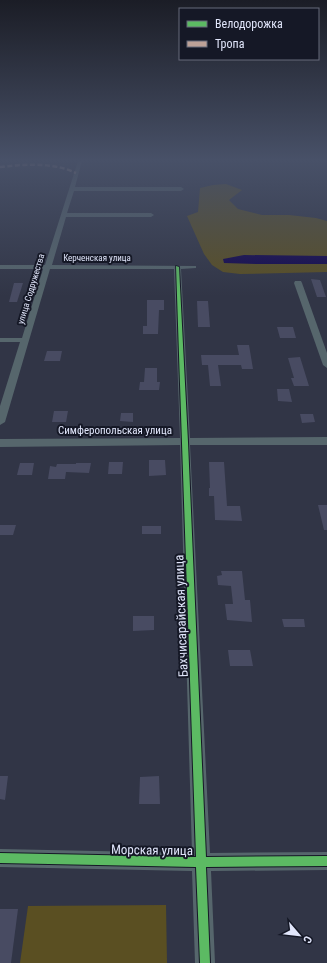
<svg xmlns="http://www.w3.org/2000/svg" width="327" height="963" font-family="'Roboto Condensed',sans-serif">
  <style>
    .green { fill: #5a4f22 }
    .water { fill: #11054e }
    .building { fill: #484b62 }
    .lines { fill: none; stroke-linecap: round; stroke-linejoin: round }
    .minor { fill: #56666c; fill-rule: evenodd }
    .quiet { stroke: #bda197; stroke-width: 2.5; stroke-dasharray: 5 2.5; stroke-linecap: butt }
    .cycleway-casing { stroke: #151826; stroke-width: 2 }
    .cycleway { fill: #5cba63; fill-rule: evenodd }
    .labels { text-anchor: middle; dominant-baseline: central; stroke-width: 4; stroke-linejoin: round; paint-order: stroke }
    .far-street-label { font-size: 9px; fill: #e1e6fb; stroke: #151826 }
    .street-label { font-size: 11px; fill: #e1e6fb; stroke: #151826 }
    .near-street-label { font-size: 13px; fill: #e1e6fb; stroke: #151826 }
  </style>
  <rect width="100%" height="100%" fill="#313546"/>
  <!-- green -->
  <g class="green">
    <polygon points="226,184 242,190 229,200 238,209 262,215 289,215 316,218 327,221 327,272 240,274 223,272 212,265 204,254 187,216 198,212 200,188 213,185"/>
    <polygon points="166,905 167,963 20,963 28,906"/>
  </g>
  <!-- water -->
  <polygon class="water" points="244,255 327,256 327,264 258,264 224,263 223,259"/>
  <!-- building -->
  <g class="building">
    <polygon points="311,279 320,280 326,297 317,297"/>
    <polygon points="14,283 23,283 17,302 9,302"/>
    <polygon points="147,300 164,300 164,310 159,310 158,334 143,334 143,326 147,326"/>
    <polygon points="197,301 208,301 210,327 198,327"/>
    <polygon points="277,327 293,327 296,338 280,338"/>
    <polygon points="237,345 249,345 253,369 242,369 241,365 218,365 221,386 210,386 208,365 202,365 201,355 239,355"/>
    <polygon points="47,351 62,351 60,361 44,361"/>
    <polygon points="300,357 309,386 294,386 291,378 294,378 288,358"/>
    <polygon points="145,368 157,368 157,382 160,382 159,390 139,390 140,382 144,382"/>
    <polygon points="277,389 289,389 292,402 278,401"/>
    <polygon points="54,411 68,411 66,422 52,422"/>
    <polygon points="121,413 133,413 133,422 120,421"/>
    <polygon points="300,414 313,414 315,422 302,423"/>
    <polygon points="149,460 165,460 166,475 149,476"/>
    <polygon points="109,462 123,462 122,474 108,474"/>
    <polygon points="209,462 224,462 227,506 240,506 242,521 215,520 214,496 209,496 209,488 210,488"/>
    <polygon points="20,463 34,463 32,475 17,475"/>
    <polygon points="76,463 91,463 89,473 66,472 65,479 48,479 50,466 56,467 57,464 76,464"/>
    <polygon points="318,505 327,505 327,530 324,530"/>
    <polygon points="0,525 16,525 13,535 0,535"/>
    <rect x="142" y="526" width="19" height="8"/>
    <polygon points="221,571 242,571 245,600 250,600 252,622 227,620 225,604 233,604 231,586 218,585 217,576 222,575"/>
    <polygon points="133,616 154,616 154,630 133,631"/>
    <polygon points="282,619 304,619 305,627 284,627"/>
    <polygon points="228,650 250,650 253,666 230,666"/>
    <polygon points="0,776 8,776 5,800 0,799"/>
    <polygon points="159,776 160,804 139,804 140,777"/>
    <polygon points="0,909 18,909 11,963 0,963"/>
  </g>
  <g class="lines">
    <!-- minor -->
    <g class="minor">
      <polygon points="78,161 82,161 75,187 181,187 184,189 181,191 74,191 67,213 151,213 154,215 151,217 66,217 52,265 196,266 196,268 181,269 190,438 327,437 327,445 190,445 210,853 327,852 327,870 211,871 215,963 195,963 192,871 0,867 0,849 192,853 180,445 0,447 0,439 180,438 174,269 50,269 5,422 0,425 0,406 20,342 0,342 0,338 22,338 43,269 0,269 0,265 45,265"/>
      <polygon points="295,281 301,281 302,283 327,353 327,368 323,365 294,283"/>
    </g>
    <!-- quiet -->
    <path class="quiet" d="M0 167C25 164 53 162 76 173"/>
    <defs>
      <polygon id="cycleway" points="176,266 179,267 188,442 206,857 327,856 327,866 206,867 210,963 200,963 196,867 0,863 0,853 196,857"/>
    </defs>
    <!-- cycleway casing -->
    <use href="#cycleway" class="cycleway-casing"/>
    <!-- cycleway -->
    <use href="#cycleway" class="cycleway"/>
  </g>
  <!-- sky -->
  <linearGradient id="sky" x2="0" y2="1"><stop stop-color="#1b1d26"/><stop offset="0.54" stop-color="#485168"/><stop offset="1" stop-color="#485168" stop-opacity="0"/></linearGradient>
  <rect width="327" height="296" fill="url(#sky)"/>
  <g class="labels">
    <!-- far-street labels -->
    <g class="far-street-label">
      <text x="97" y="258">Керченская улица</text>
      <text transform="translate(31 289) rotate(-73)">улица Содружества</text>
    </g>
    <!-- street labels -->
    <g class="street-label">
      <text x="115" y="430">Симферопольская улица</text>
    </g>
    <!-- near-street labels -->
    <g class="near-street-label">
      <text transform="translate(181 616) rotate(-92)">Бахчисарайская улица</text>
      <text transform="translate(152 850) rotate(1)">Морская улица</text>
    </g>
  </g>
  <!-- legend -->
  <rect x="179" y="8" width="140" height="52" fill="#151826" stroke="#676a7b"/>
  <rect x="187" y="21" width="20" height="6" fill="#5cba63" stroke="#676a7b"/>
  <text x="215" y="28" font-size="12" fill="#e1e6fb">Велодорожка</text>
  <rect x="187" y="41" width="20" height="6" fill="#bda197" stroke="#676a7b"/>
  <text x="215" y="48" font-size="12" fill="#e1e6fb">Тропа</text>
  <!-- north arrow -->
  <g transform="translate(299 935) rotate(118)" stroke="#151826" stroke-width="3" paint-order="stroke">
  <path d="M0-3L7 15L0 10L-7 15Z" fill="#e1e6fb"/>
  <text y="-6" font-size="11" font-weight="bold" text-anchor="middle" fill="#e1e6fb">С</text>
  </g>
</svg>
